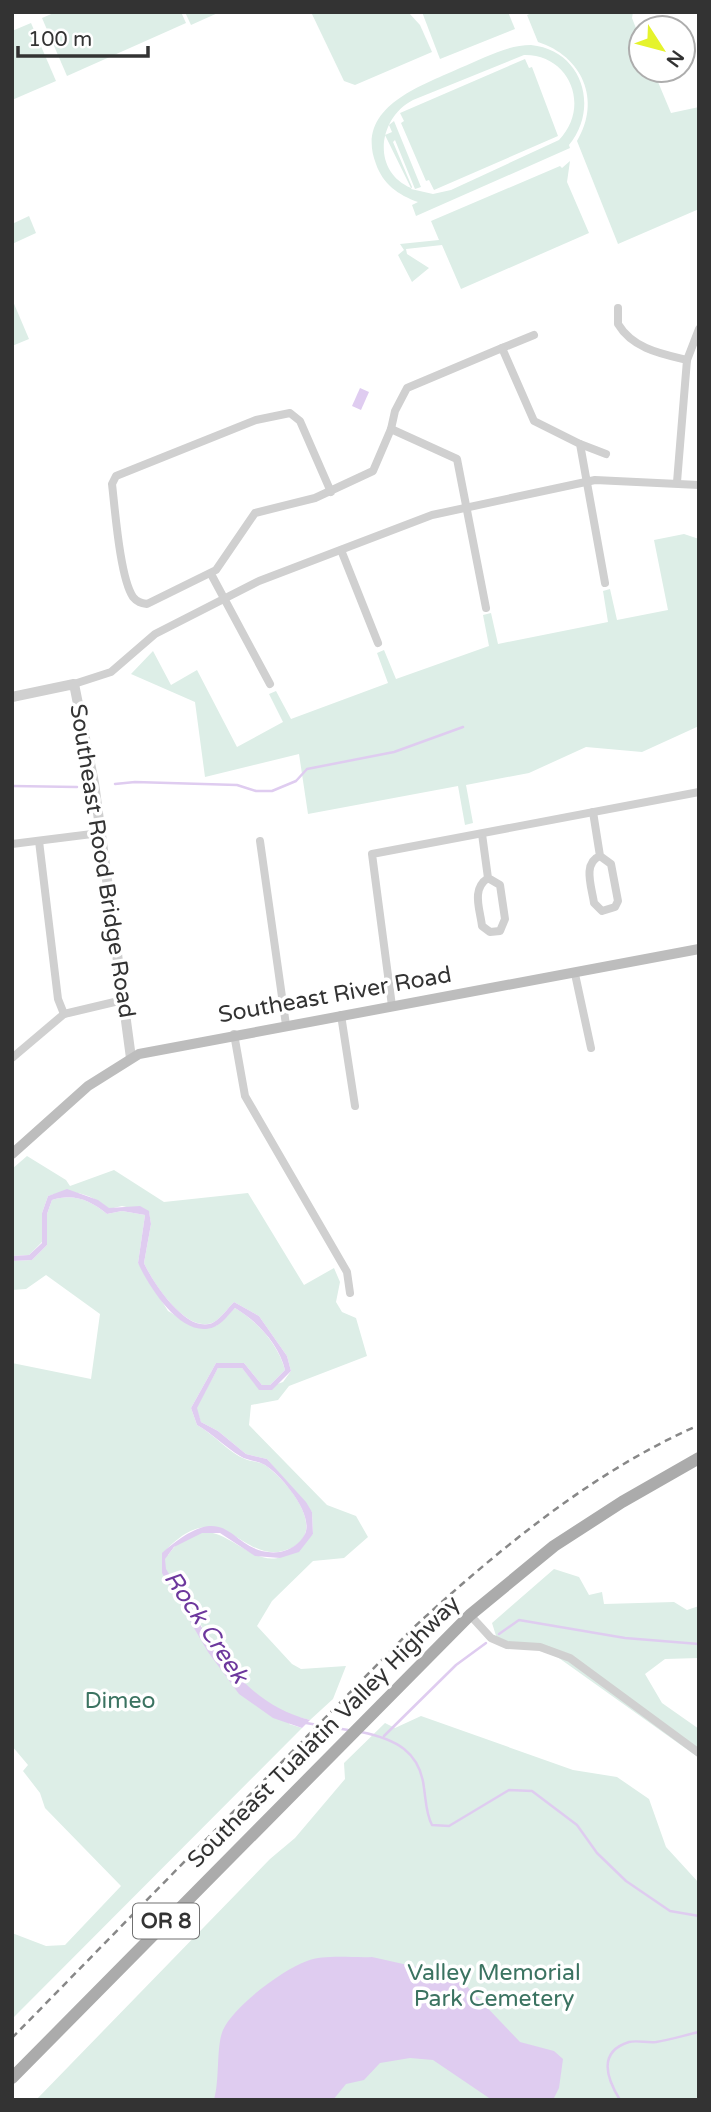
<svg xmlns="http://www.w3.org/2000/svg" width="711" height="2112" font-family="'Varela Round',sans-serif">
  <style>
    .green { fill: #ddeee7; fill-rule: evenodd }
    .water { fill: #dfccf0 }
    .lines { fill: none; stroke-linecap: round; stroke-linejoin: round }
    .stream { stroke: #dfccf0; stroke-width: 2.5 }
    .minor { stroke: #d0d0d0; stroke-width: 8 }
    .tertiary { stroke: #d0d0d0; stroke-width: 10 }
    .secondary { stroke: #bdbdbd; stroke-width: 10 }
    .primary { stroke: #ababab; stroke-width: 12 }
    .rail { stroke: #888; stroke-width: 2.5; stroke-dasharray: 7 5; stroke-linecap: butt }
    .labels { text-anchor: middle; dominant-baseline: central; stroke-width: 7; stroke-linejoin: round; paint-order: stroke }
    .shield { fill: #fff; stroke: #707070; stroke-width: 2 }
    .shield-label { font-size: 21px; font-weight: bold; fill: #333 }
    .street-label { font-size: 23px; fill: #333; stroke: #fff }
    .park-label { font-size: 23px; fill: #3b7361; stroke: #fff }
    .water-label { font-size: 24px; font-style: italic; fill: #6d389d; stroke: #fff }
  </style>
  <rect width="100%" height="100%" fill="#fff"/>
  <!-- green -->
  <g class="green">
    <polygon points="56,12 181,12 186,23 67,76 42,18"/>
    <polygon points="185,12 220,12 191,25"/>
    <polygon points="311,12 408,12 420,25 432,52 355,85 344,81"/>
    <polygon points="422,12 508,12 515,29 440,59"/>
    <path d="M534 12H633L632 18 641 41V70H653L671 113 699 107V209L618 244 577 141C602 100 582 56 538 42L527 15Z"/>
    <polygon points="31,23 56,81 12,100 12,31"/>
    <path d="M531 45C582 50 600 107 569 145L570 148 416 216 412 205 418 202C398 195 383 184 376 164 354 107 421 86 460 68 483 59 506 45 531 45ZM524 55C570 54 591 107 559 140L451 190 433 194 411 189 412 187 393 142 395 140 415 189 421 187 394 121 389 125 392 132 385 135 411 188C371 171 378 118 413 100Z"/>
    <polygon points="525,59 529,68 532,67 558,136 434,190 429,180 426,181 401,123 404,121 400,113"/>
    <polygon points="570,161 567,182 589,233 461,289 442,245 406,249 407,254 429,268 412,282 398,255 404,250 400,244 439,240 431,221 560,166 562,168"/>
    <polygon points="29,216 36,233 12,244 12,224"/>
    <polygon points="12,299 29,339 12,346"/>
    <polygon points="684,534 699,539 699,726 642,752 586,747 529,773 466,785 473,823 465,825 458,786 308,814 299,754 205,777 195,702 131,674 153,651 171,685 197,670 237,747 283,722 269,694 276,691 291,719 388,683 377,653 384,650 396,679 489,646 483,615 491,613 498,644 608,622 603,591 610,589 617,620 668,610 654,540"/>
    <path d="M27 1156 66 1180 70 1186 114 1170 164 1202 248 1193 304 1285 334 1268 340 1282 336 1302 342 1312 356 1318 367 1356 289 1386 278 1400 251 1405 249 1425 327 1505 356 1516 368 1537 344 1558 313 1561 272 1601 257 1626 292 1664 301 1669 346 1666 333 1699 310 1720 294 1716 289 1724 302 1728 12 2019V1933L46 1946 65 1945 121 1886 45 1808 40 1793 23 1771 28 1765 12 1746V1363L91 1379 100 1314 46 1275 26 1289 12 1290V1261L32 1260 47 1245V1214L52 1200C73 1193 90 1200 107 1214L122 1211 145 1215 138 1263 168 1311 188 1323 216 1326 235 1308C257 1321 278 1344 285 1370L270 1385H262L244 1363H216L191 1408 197 1425C215 1435 229 1453 245 1459 251 1462 259 1461 265 1465 289 1482 334 1537 283 1551 240 1562 221 1491 164 1552L168 1555C211 1496 244 1570 281 1557 292 1553 304 1541 313 1534L312 1512 267 1459 246 1454 218 1431 201 1422 196 1408 218 1368H242L260 1390 283 1382 291 1371 287 1356 259 1316 234 1302C228 1308 221 1318 214 1322 187 1336 152 1281 144 1263L151 1224 149 1212 122 1206 109 1209C90 1193 71 1188 48 1196L42 1213V1242L29 1255 12 1256V1169ZM169 1574C198 1611 215 1665 255 1693L235 1682Z"/>
    <polygon points="554,1569 579,1577 589,1595 602,1592 604,1604 674,1602 687,1610 699,1606 699,1658 665,1659 645,1674 662,1703 699,1729 699,1758 549,1651 498,1642 492,1623"/>
    <polygon points="421,1716 573,1770 617,1777 649,1799 666,1847 699,1883 699,2100 36,2100 270,1859 295,1838 345,1779 344,1763 385,1723 395,1728"/>
  </g>
  <!-- water -->
  <g class="water">
    <polygon points="360,388 369,392 361,410 352,406"/>
    <path d="M67 1189 98 1200 109 1208 140 1206 149 1211 151 1224 144 1263C152 1281 188 1337 214 1322 221 1318 228 1308 234 1302L259 1316 287 1356 291 1371 272 1390H259L242 1368H218L197 1408 201 1422 218 1431 246 1454 267 1459 306 1502 312 1512 313 1534 299 1552 280 1558 255 1556 220 1533H202L174 1547 165 1559 166 1569C204 1629 236 1702 310 1720L302 1728 273 1718 239 1694 208 1652 162 1573V1553C234 1490 227 1558 280 1552 290 1550 300 1544 305 1534 314 1514 281 1475 265 1465 257 1460 247 1461 240 1456 224 1446 213 1434 197 1425L191 1408 216 1363H244L262 1385H270L285 1370C279 1344 257 1321 235 1308 229 1314 222 1324 214 1327 182 1340 149 1287 138 1263L145 1215 122 1211 107 1214C90 1200 73 1193 52 1200L47 1214V1245L32 1260 12 1261V1256L29 1255 42 1243V1213L48 1196Z"/>
    <path d="M372 1957 457 1976 520 2042 554 2051 563 2059 559 2088 553 2100H492L433 2060 410 2058 380 2063 364 2080 346 2084 333 2100H214C220 2079 216 2046 223 2030 234 2006 282 1970 307 1961 325 1954 353 1958 372 1957Z"/>
  </g>
  <g class="lines">
    <!-- stream -->
    <g class="stream">
      <polyline points="115,784 135,782 237,785 256,791 272,791 296,781 307,769 394,752 463,727"/>
      <polyline points="12,786 77,787"/>
      <polyline points="499,1634 519,1620 625,1638 699,1644"/>
      <polyline points="306,1723 348,1730"/>
      <path d="M361 1732C395 1739 420 1751 424 1788 426 1801 426 1814 432 1825L449 1826 509 1790 532 1791 577 1825 597 1853 626 1881 670 1911 699 1916"/>
      <polyline points="384,1736 456,1665 486,1643"/>
      <path d="M620 2100C607 2079 597 2052 629 2042 637 2040 647 2043 656 2042 670 2040 685 2035 699 2032"/>
    </g>
    <!-- minor -->
    <g class="minor">
      <path d="M618 308V324C633 349 662 354 687 360"/>
      <polyline points="502,348 534,335"/>
      <polyline points="391,429 457,459 486,608"/>
      <polyline points="580,444 606,454"/>
      <polyline points="677,482 687,360 699,329"/>
      <path d="M331 492 300 421 290 413 256 420 116 476 112 484C115 509 120 578 133 597 137 602 141 603 147 604L216 570 255 513 315 498 373 471 391 429 395 411 407 388 502 348 534 421 580 444 605 583"/>
      <polyline points="341,550 378,643"/>
      <polyline points="211,574 270,684"/>
      <polyline points="74,684 111,672 155,634 259,581 432,515 595,480 699,485"/>
      <path d="M593 812 600 856C582 863 592 888 594 903L602 911 615 907 618 901 611 864 600 856"/>
      <path d="M482 834 488 878C471 889 480 909 482 926L490 932 500 931 505 919 500 885 488 878"/>
      <polyline points="39,841 58,999 64,1014"/>
      <polyline points="260,841 286,1025"/>
      <polyline points="12,844 100,833"/>
      <polyline points="575,974 591,1048"/>
      <polyline points="392,1006 372,854 699,792"/>
      <polyline points="341,1015 355,1106"/>
      <polyline points="234,1034 245,1096 347,1272 350,1293"/>
      <polyline points="12,1058 64,1014 123,1000"/>
      <polyline points="470,1615 491,1638 507,1645 540,1647 570,1658 699,1753"/>
    </g>
    <!-- tertiary -->
    <polyline class="tertiary" points="12,697 74,684 94,783 131,1058"/>
    <!-- secondary -->
    <polyline class="secondary" points="12,1154 88,1086 139,1054 699,949"/>
    <!-- primary -->
    <polyline class="primary" points="12,2078 470,1615 554,1546 622,1502 699,1458"/>
    <!-- rail -->
    <path class="rail" d="M12 2038 413 1628C498 1550 592 1472 699 1425"/>
  </g>
  <g class="labels">
    <!-- shield labels -->
    <rect class="shield" x="133" y="1903.5" width="66" height="35" rx="5"/>
    <g class="shield-label">
      <text x="166" y="1921">OR 8</text>
    </g>
    <!-- street labels -->
    <g class="street-label">
      <text transform="translate(102 861) rotate(81)">Southeast Rood Bridge Road</text>
      <text transform="translate(335 995) rotate(-10)">Southeast River Road</text>
      <text transform="translate(324 1732) rotate(-45)">Southeast Tualatin Valley Highway</text>
    </g>
    <!-- park labels -->
    <g class="park-label">
      <text x="120" y="1701">Dimeo</text>
      <text x="494" y="1973">Valley Memorial<tspan x="494" dy="26">Park Cemetery</tspan></text>
    </g>
    <!-- water labels -->
    <g class="water-label">
      <text transform="translate(206 1627) rotate(56)">Rock Creek</text>
    </g>
  </g>
  <!-- border -->
  <rect width="711" height="2112" fill="none" stroke="#333333" stroke-width="28"/>
  <!-- north arrow -->
  <g transform="translate(662 49) rotate(126)"><circle r="33" fill="#ffffff" stroke="#adadad" stroke-width="2"/>
  <path d="M0-5L12 26L0 18L-12 26Z" fill="#e5f32c"/>
  <text y="-10" font-size="19" font-weight="bold" text-anchor="middle" fill="#333333">N</text>
  </g>
  <!-- scale -->
  <path d="M18 46v10h130v-10" fill="none" stroke="#333333" stroke-width="3.5"/>
  <text x="28" y="46" font-size="21" fill="#333333" stroke="#ffffff" stroke-width="5" paint-order="stroke">100 m</text>
</svg>
